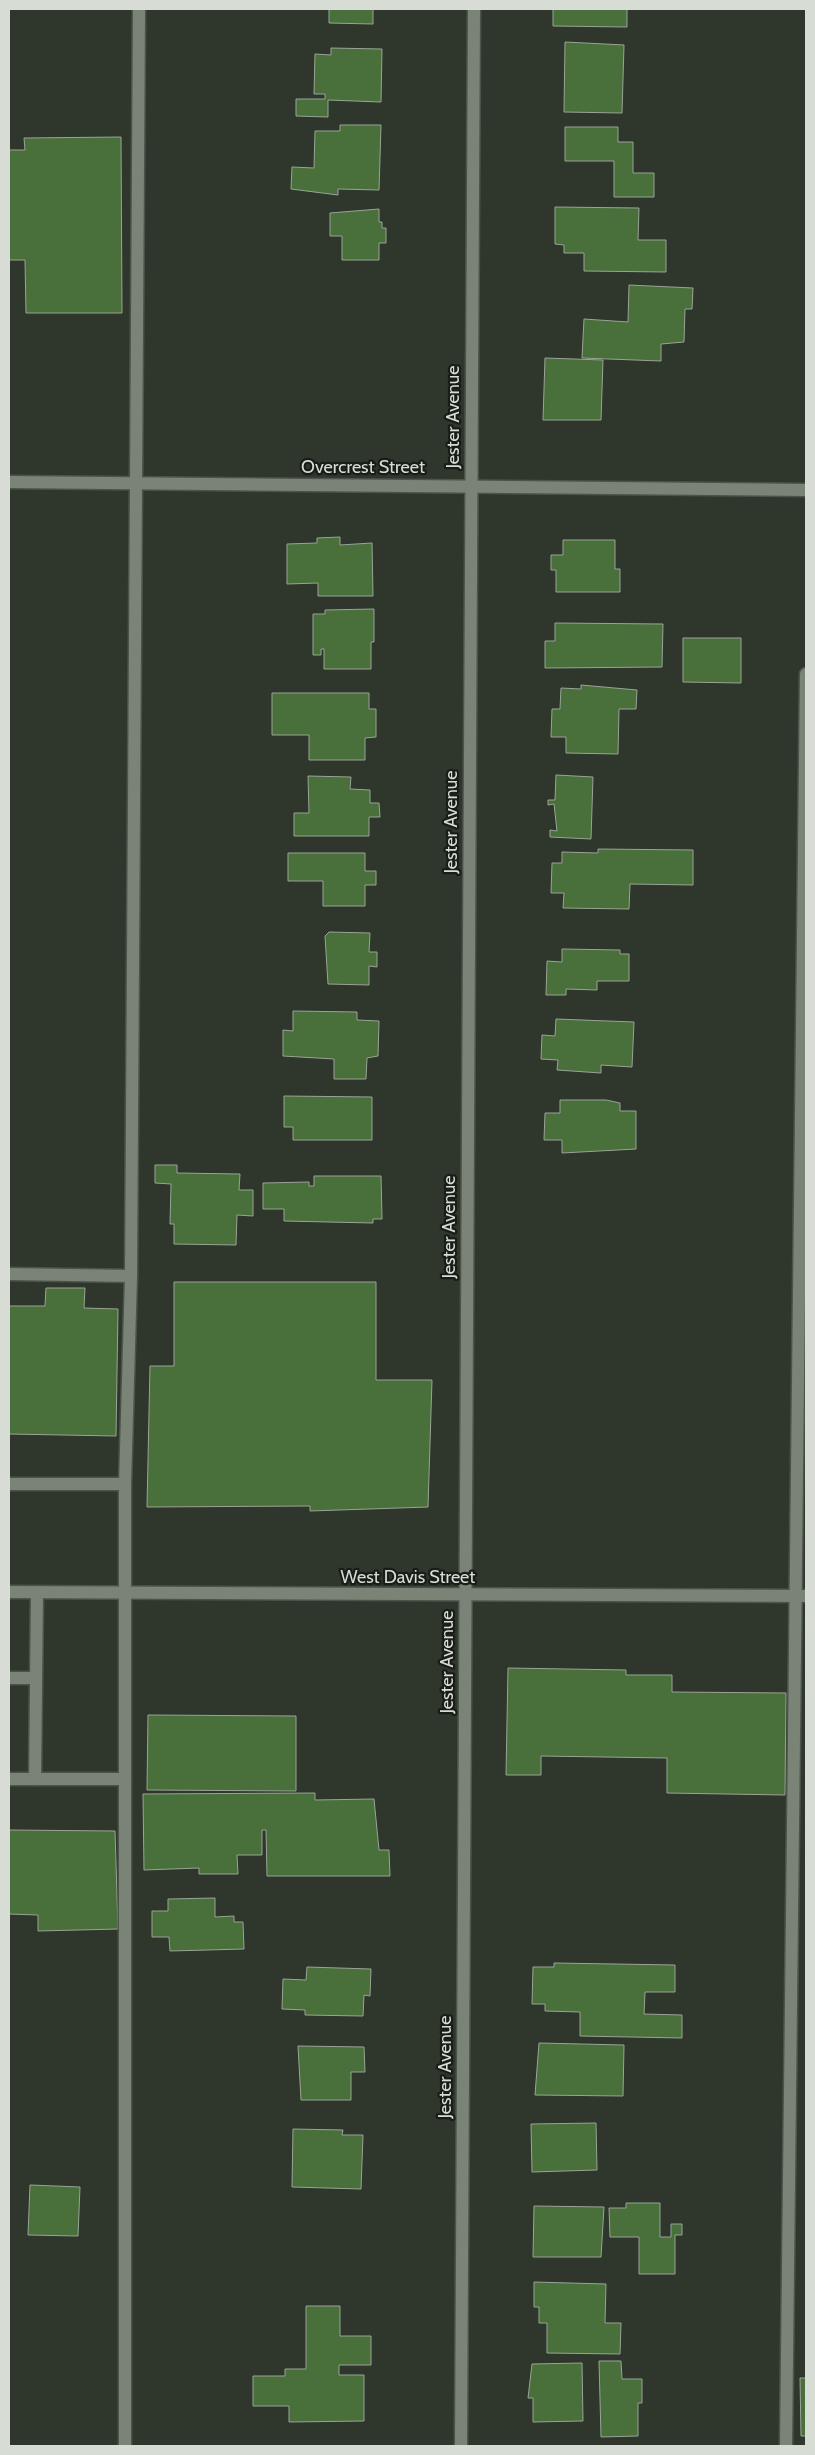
<svg xmlns="http://www.w3.org/2000/svg" width="815" height="2455" font-family="Cabin,sans-serif">
  <style>
    .building { fill: #496f3a; stroke: #9aa497 }
    .lines { fill: none; stroke-linecap: round; stroke-linejoin: round }
    .lane-casing { stroke: #4d534a; stroke-width: 15 }
    .street-casing { stroke: #4d534a; stroke-width: 15 }
    .secondary-casing { stroke: #4d534a; stroke-width: 15 }
    .lane { stroke: #798376; stroke-width: 12 }
    .street { stroke: #798376; stroke-width: 12 }
    .secondary { stroke: #798376; stroke-width: 12 }
    .labels { text-anchor: middle; dominant-baseline: central; stroke-width: 4.5; stroke-linejoin: round; paint-order: stroke }
    .street-label { font-size: 18px; fill: #d7dcd5; stroke: #191d18 }
  </style>
  <rect width="100%" height="100%" fill="#2f372c"/>
  <!-- building -->
  <g class="building">
    <polygon points="329,9 373,9 373,24 329,23"/>
    <polygon points="553,9 627,9 627,27 553,26"/>
    <polygon points="565,42 624,45 622,113 564,112"/>
    <polygon points="331,48 382,49 381,102 328,100 328,117 296,116 296,99 325,99 325,94 314,94 315,54 331,55"/>
    <polygon points="340,125 381,125 379,190 338,189 338,195 291,189 292,167 314,168 315,131 340,131"/>
    <polygon points="565,127 618,127 618,142 633,142 633,173 654,173 654,197 614,197 614,161 565,161"/>
    <polygon points="121,137 122,313 26,313 25,260 9,260 9,150 25,150 24,138"/>
    <polygon points="555,207 639,208 638,240 666,240 666,272 584,271 584,253 564,253 564,245 555,244"/>
    <polygon points="379,209 379,222 382,222 382,228 386,228 386,243 379,243 379,260 342,260 342,236 330,236 330,213"/>
    <polygon points="629,285 693,288 692,309 685,309 684,342 661,344 661,361 582,358 584,319 628,322"/>
    <polygon points="545,358 603,360 601,420 543,420"/>
    <polygon points="340,537 340,545 372,543 373,596 318,596 318,583 287,584 287,544 317,543 317,538"/>
    <polygon points="563,540 615,540 615,569 620,569 620,592 556,592 556,570 551,570 551,555 563,555"/>
    <polygon points="374,609 374,642 371,642 371,669 324,669 324,649 321,649 321,655 313,655 313,614 325,614 325,610"/>
    <polygon points="555,623 663,624 662,667 545,668 545,641 555,641"/>
    <polygon points="683,638 741,638 741,683 683,682"/>
    <polygon points="581,685 637,690 636,709 619,709 618,754 566,753 566,737 551,737 552,709 560,709 561,688 581,689"/>
    <polygon points="272,693 369,693 369,709 376,709 376,737 365,738 365,760 309,760 309,735 272,735"/>
    <polygon points="556,775 593,777 591,839 550,837 550,830 557,831 554,804 548,805 548,800 555,800"/>
    <polygon points="308,776 351,777 350,789 370,790 370,803 379,803 380,817 369,817 369,836 294,836 294,813 309,813"/>
    <polygon points="598,849 693,850 693,885 630,884 629,909 563,908 564,893 551,893 552,863 562,863 562,852 598,853"/>
    <polygon points="288,853 365,853 365,871 376,871 376,885 365,885 365,906 323,906 323,881 288,881"/>
    <polygon points="329,932 370,933 369,952 377,952 377,967 369,966 369,985 328,984 325,936"/>
    <polygon points="562,949 620,950 620,954 629,954 629,981 597,981 597,990 566,989 566,995 546,995 547,961 562,962"/>
    <polygon points="293,1011 357,1012 357,1020 379,1021 378,1056 367,1058 366,1079 334,1079 334,1059 283,1056 283,1030 293,1031"/>
    <polygon points="556,1019 634,1022 632,1067 601,1065 601,1073 557,1070 558,1060 541,1059 542,1035 555,1036"/>
    <polygon points="284,1096 372,1097 372,1140 293,1140 293,1127 284,1127"/>
    <polygon points="560,1100 606,1100 620,1103 620,1111 636,1111 636,1149 562,1153 562,1140 544,1140 545,1113 560,1113"/>
    <polygon points="155,1165 177,1165 177,1173 240,1174 239,1190 253,1190 253,1216 237,1215 236,1245 174,1244 174,1224 170,1224 171,1184 155,1183"/>
    <polygon points="314,1176 381,1176 382,1219 373,1219 373,1223 284,1221 284,1209 263,1209 263,1183 309,1182 309,1186 314,1186"/>
    <polygon points="174,1282 376,1282 376,1380 432,1380 428,1507 310,1511 310,1506 147,1507 150,1366 174,1366"/>
    <polygon points="46,1288 85,1288 84,1308 118,1309 116,1436 9,1434 9,1306 45,1306"/>
    <polygon points="508,1668 626,1670 626,1675 672,1675 672,1692 786,1693 785,1795 667,1793 667,1758 541,1756 541,1775 506,1775"/>
    <polygon points="148,1715 296,1716 296,1791 147,1790"/>
    <polygon points="315,1793 315,1800 374,1799 379,1850 389,1850 390,1876 267,1876 266,1830 262,1830 262,1855 237,1855 238,1874 199,1874 199,1868 144,1870 143,1794"/>
    <polygon points="9,1830 115,1831 118,1929 38,1931 38,1915 9,1914"/>
    <polygon points="215,1898 215,1917 234,1916 234,1922 243,1922 244,1949 170,1951 169,1937 152,1937 152,1911 168,1911 168,1899"/>
    <polygon points="554,1963 675,1965 675,1992 645,1992 644,2014 682,2015 682,2038 580,2036 580,2012 545,2011 545,2004 532,2004 533,1967 554,1967"/>
    <polygon points="307,1967 371,1969 370,1996 364,1995 363,2016 305,2015 305,2010 282,2009 283,1979 306,1980"/>
    <polygon points="539,2043 624,2045 623,2096 535,2095"/>
    <polygon points="298,2046 364,2047 365,2072 351,2072 351,2100 301,2100"/>
    <polygon points="596,2123 597,2170 532,2172 531,2124"/>
    <polygon points="293,2129 343,2130 342,2135 363,2135 361,2189 292,2187"/>
    <polygon points="30,2185 80,2187 78,2236 28,2235"/>
    <polygon points="626,2203 660,2203 660,2237 671,2237 671,2224 682,2224 682,2235 675,2235 675,2274 639,2274 639,2237 610,2237 609,2208 626,2208"/>
    <polygon points="534,2206 604,2207 601,2257 533,2257"/>
    <polygon points="534,2282 606,2284 605,2323 621,2323 620,2354 547,2353 547,2323 539,2323 539,2307 534,2307"/>
    <polygon points="306,2306 340,2306 340,2336 371,2336 371,2365 339,2365 339,2375 364,2375 364,2421 289,2422 289,2406 253,2406 253,2376 285,2376 285,2369 306,2369"/>
    <polygon points="806,2327 806,2436 801,2436 800,2378 806,2378"/>
    <polygon points="599,2361 621,2361 622,2379 642,2379 642,2403 638,2403 638,2436 601,2437"/>
    <polygon points="582,2363 583,2421 533,2422 533,2398 528,2398 532,2364"/>
  </g>
  <g class="lines">
    <defs>
      <g id="lane">
        <polyline points="9,1274 131,1276"/>
        <polyline points="9,1484 125,1484"/>
        <polyline points="9,1678 35,1678"/>
        <polyline points="9,1779 125,1779"/>
        <polyline points="35,1779 37,1593"/>
        <polyline points="125,2446 125,1484 131,1276 139,9"/>
        <polyline points="786,2446 806,674"/>
      </g>
      <g id="street">
        <polyline points="9,482 806,490"/>
        <polyline points="461,2446 474,9"/>
      </g>
      <polyline id="secondary" points="9,1592 806,1596"/>
    </defs>
    <!-- lane casing -->
    <use href="#lane" class="lane-casing"/>
    <!-- street casing -->
    <use href="#street" class="street-casing"/>
    <!-- secondary casing -->
    <use href="#secondary" class="secondary-casing"/>
    <!-- lane -->
    <use href="#lane" class="lane"/>
    <!-- street -->
    <use href="#street" class="street"/>
    <!-- secondary -->
    <use href="#secondary" class="secondary"/>
  </g>
  <g class="labels">
    <!-- street labels -->
    <g class="street-label">
      <text transform="translate(453 417) rotate(-90)">Jester Avenue</text>
      <text x="363" y="467">Overcrest Street</text>
      <text transform="translate(451 822) rotate(-90)">Jester Avenue</text>
      <text transform="translate(449 1227) rotate(-90)">Jester Avenue</text>
      <text x="408" y="1577">West Davis Street</text>
      <text transform="translate(447 1662) rotate(-90)">Jester Avenue</text>
      <text transform="translate(445 2067) rotate(-90)">Jester Avenue</text>
    </g>
  </g>
  <!-- border -->
  <rect width="815" height="2455" fill="none" stroke="#d7dcd5" stroke-width="20"/>
</svg>
